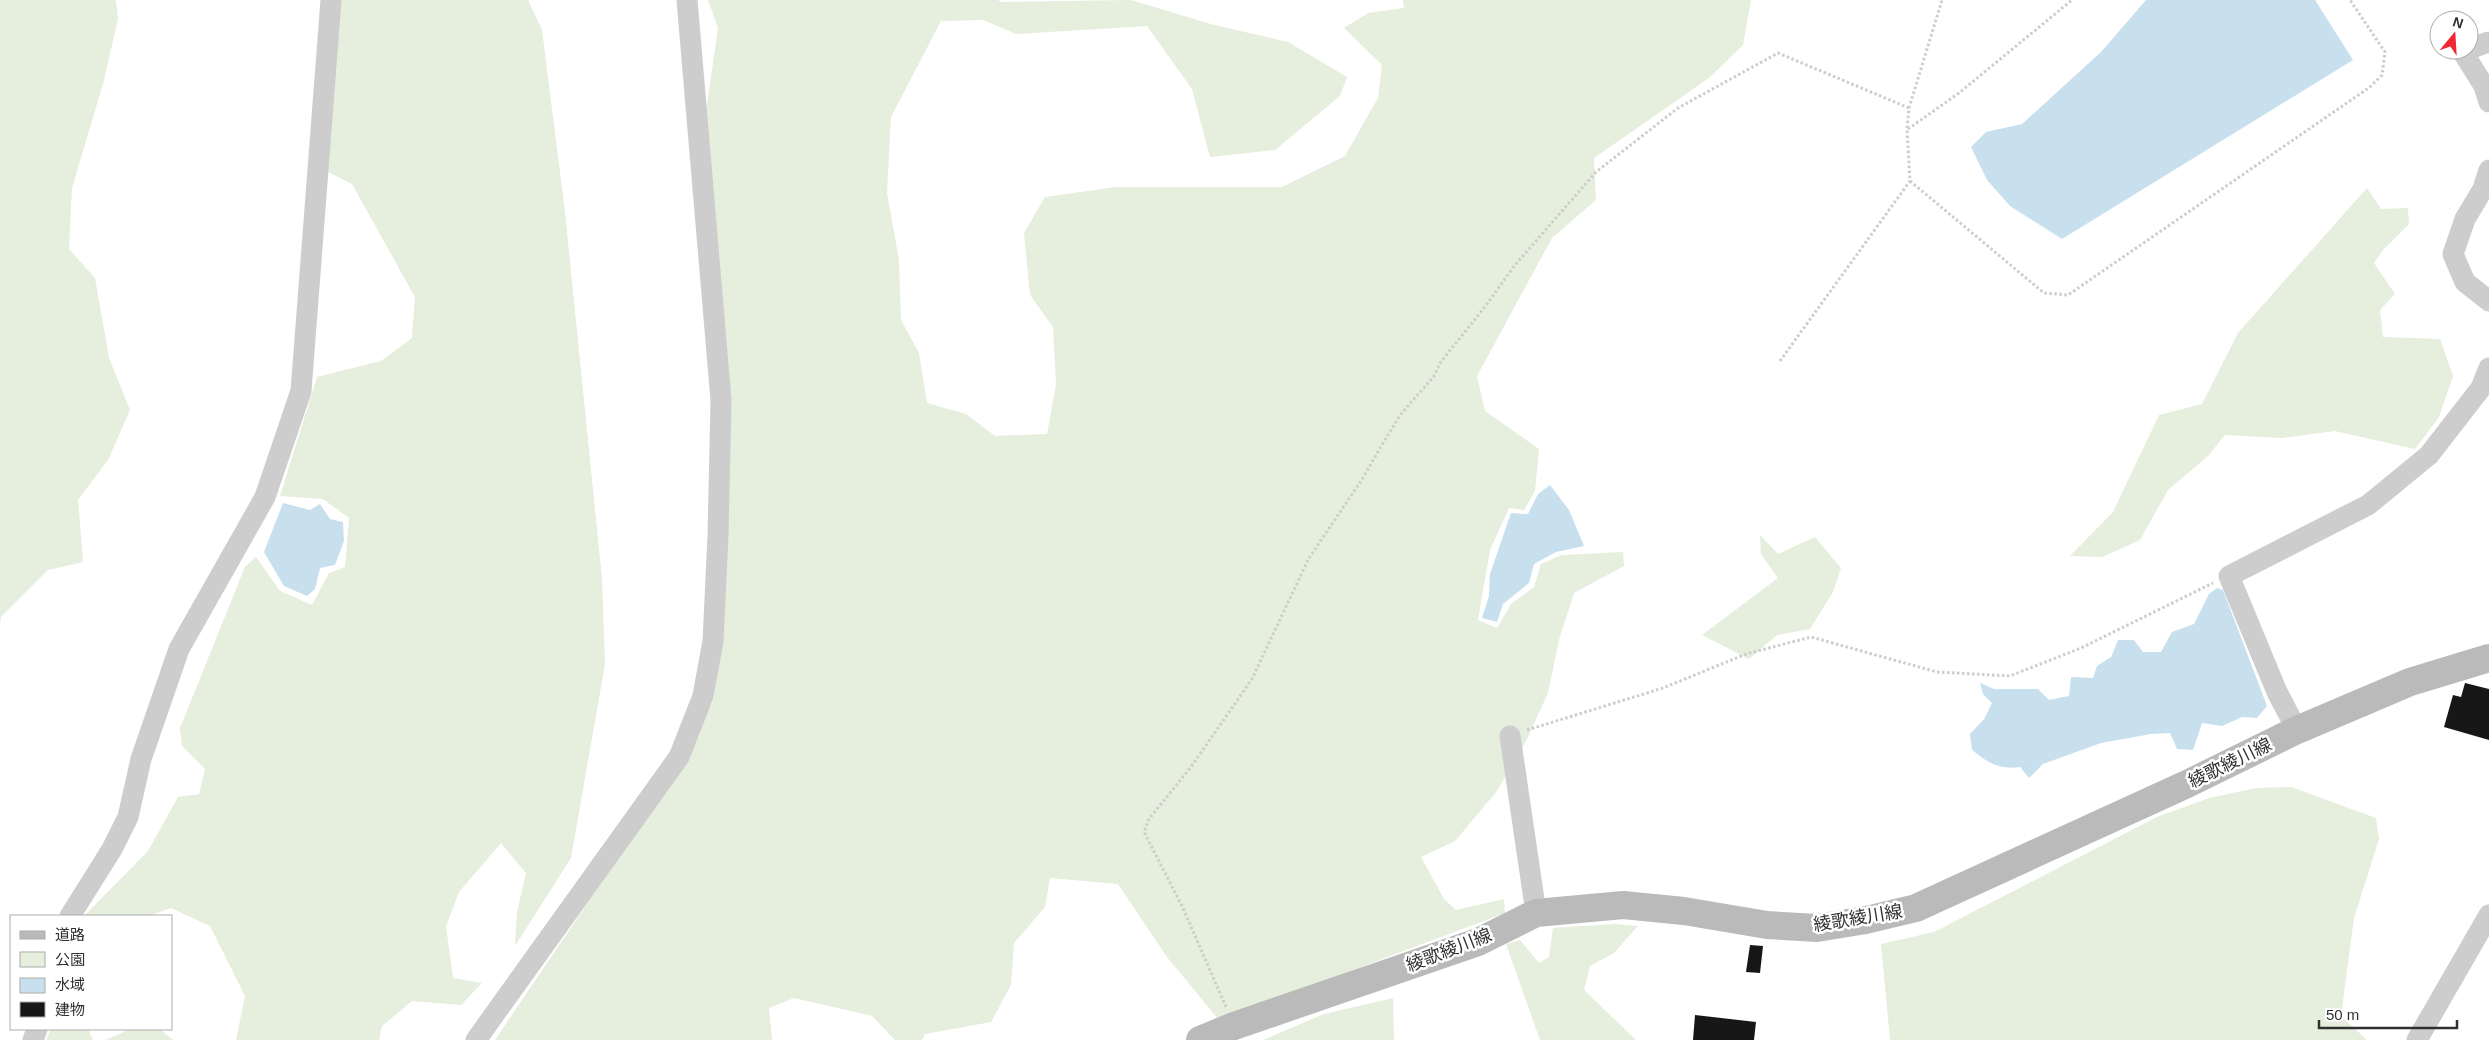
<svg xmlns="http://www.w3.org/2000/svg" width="2489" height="1040" font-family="Arial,'Noto Sans JP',sans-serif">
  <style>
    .green { fill: #e6eedd }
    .water { fill: #c8dfee }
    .building { fill: #171717 }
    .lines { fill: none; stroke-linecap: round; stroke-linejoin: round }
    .path { stroke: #cdcdcd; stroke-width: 3; stroke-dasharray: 2.5 2.5; stroke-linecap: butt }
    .minor { stroke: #cdcdcd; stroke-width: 21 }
    .secondary { stroke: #bababa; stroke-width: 28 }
    .labels { text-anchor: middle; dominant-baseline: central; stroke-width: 5; stroke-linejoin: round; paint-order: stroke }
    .street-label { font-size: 18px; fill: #303030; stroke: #fff }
  </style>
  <rect width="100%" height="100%" fill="#fff"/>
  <!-- green -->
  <g class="green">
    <polygon points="0,0 116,0 118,19 103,84 72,188 69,249 95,278 109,358 130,410 108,460 78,500 83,562 48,570 1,617 0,626"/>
    <polygon points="338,0 528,0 542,30 565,212 602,579 605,664 571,858 515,946 517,912 526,873 501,843 459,892 446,926 453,978 482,983 461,1005 412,1001 382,1026 379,1040 236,1040 245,996 210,926 171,908 148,916 84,916 148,851 178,797 199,794 205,769 182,746 180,728 245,567 256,557 280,591 312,605 329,573 345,567 349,518 323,499 280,496 317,377 381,361 412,338 415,297 352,184 324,170"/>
    <polygon points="708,0 998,0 1001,2 1131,0 1214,25 1288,42 1347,77 1340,96 1275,150 1210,157 1192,89 1147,26 1016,34 983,20 941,21 891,117 887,193 899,260 901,320 919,353 927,403 966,414 995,436 1047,434 1056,384 1053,327 1030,295 1024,233 1045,197 1116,187 1282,187 1345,156 1378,98 1382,65 1344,28 1368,13 1404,8 1403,0 1751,0 1743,45 1709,78 1594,158 1596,200 1552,238 1477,376 1485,411 1539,449 1535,491 1524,510 1509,508 1490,550 1478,620 1497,628 1511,604 1534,587 1541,564 1561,555 1623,552 1624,566 1574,593 1559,640 1548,693 1527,739 1497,791 1455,841 1421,857 1444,899 1456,910 1504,899 1505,913 1219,1020 1167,957 1118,884 1050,878 1045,907 1014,943 1011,985 991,1022 925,1034 922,1040 895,1040 872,1016 794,998 769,1008 772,1040 495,1040 687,756 713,701 722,641 706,111 718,28"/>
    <polygon points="2367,188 2381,209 2408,208 2409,224 2383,250 2374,263 2395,294 2380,310 2383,337 2440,339 2453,376 2439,417 2415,449 2335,431 2282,438 2225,435 2208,456 2168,490 2140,540 2102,557 2070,556 2113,512 2159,415 2202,404 2238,333"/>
    <polygon points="1760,535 1778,554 1815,537 1841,568 1833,592 1810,629 1777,635 1749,659 1702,635 1778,578 1761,554"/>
    <polygon points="2291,787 2376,818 2379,839 2354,918 2341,1016 2367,1040 1890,1040 1881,944 1934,932 2157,817 2209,798 2256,788"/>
    <polygon points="1614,924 1638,926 1614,953 1590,966 1584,990 1636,1040 1540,1040 1506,944 1520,940 1539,963 1549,957 1553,928"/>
    <polygon points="1393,998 1394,1040 1263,1040 1324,1014"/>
    <polygon points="51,1029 88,1029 93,1040 46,1040"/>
    <polygon points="130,1029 160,1029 173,1040 106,1040"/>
  </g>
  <!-- water -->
  <g class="water">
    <polygon points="2146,0 2315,0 2353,60 2062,239 2010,206 1987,180 1971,147 1986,132 2022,124 2101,52"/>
    <polygon points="1550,485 1569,510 1584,546 1556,552 1534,564 1529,583 1503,604 1497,622 1482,618 1489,596 1490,574 1511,513 1528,514 1538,494"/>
    <polygon points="283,503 310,510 320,504 330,519 343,522 344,541 335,565 320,568 315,589 307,596 284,586 264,552"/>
    <path d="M2217 588 2223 590 2267 706 2257 718 2242 717 2222 726 2202 723 2193 750 2177 749 2170 733 2151 734 2101 743 2043 764 2029 778 2020 767C2000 770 1988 763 1972 750L1970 734 1984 719 1992 703 1983 694 1980 683 1994 689H2038L2049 700 2069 696 2071 677 2093 678 2097 666 2111 657 2118 640H2134L2143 652H2161L2172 632 2194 624 2209 594Z"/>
  </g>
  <!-- building -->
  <g class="building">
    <polygon points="2465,683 2489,689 2489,740 2444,727 2453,695 2461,697"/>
    <polygon points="1750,945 1763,946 1760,973 1746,972"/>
    <polygon points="1695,1015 1756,1022 1754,1040 1693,1040"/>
  </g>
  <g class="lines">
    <!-- path -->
    <g class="path">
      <polyline points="1908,129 1959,93 2072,0"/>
      <polyline points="1910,181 2044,293 2068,295 2370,87 2382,75 2385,52 2350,0"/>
      <polyline points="1780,361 1910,181 1907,129 1909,108 1942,0"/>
      <polyline points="1527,730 1663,688 1746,654 1811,637 1937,672 2010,676 2081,648 2213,583"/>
      <polyline points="1226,1007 1182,906 1144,832 1149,819 1191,767 1252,679 1309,558 1361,481 1383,443 1401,414 1434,376 1440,363 1484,308 1515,265 1596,172 1678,108 1778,53 1909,108"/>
    </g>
    <!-- minor -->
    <g class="minor">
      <polyline points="2469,49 2489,42"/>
      <polyline points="2465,50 2462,51 2484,86 2489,102"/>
      <polyline points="2489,170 2483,189 2465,219 2453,254 2465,282 2489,301"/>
      <polyline points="2297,730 2277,692 2229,576 2368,505 2429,455 2481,388 2489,368"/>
      <polyline points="1510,736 1536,913"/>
      <polyline points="70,916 112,849 128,817 141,759 179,649 265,497 301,391 331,0"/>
      <polyline points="33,1040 37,1029"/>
      <polyline points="476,1040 679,757 703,696 713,641 718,536 721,400 687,0"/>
      <polyline points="2417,1040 2489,915"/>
    </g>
    <!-- secondary -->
    <polyline class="secondary" points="1200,1040 1234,1026 1478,942 1536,913 1623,905 1684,911 1767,925 1817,928 1866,920 1916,908 2187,784 2297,730 2410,682 2489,658"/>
  </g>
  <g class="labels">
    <!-- street labels -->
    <g class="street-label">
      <text transform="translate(2230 763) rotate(-26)">綾歌綾川線</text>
      <text transform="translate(1858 918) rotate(-9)">綾歌綾川線</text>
      <text transform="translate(1449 950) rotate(-21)">綾歌綾川線</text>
    </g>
  </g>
  <!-- legend -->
  <rect x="10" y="915" width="162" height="115" fill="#ffffff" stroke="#acacac"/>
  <rect x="20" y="931" width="25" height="8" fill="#bababa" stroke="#acacac"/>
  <text x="55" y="940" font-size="15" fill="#303030">道路</text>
  <rect x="20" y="952" width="25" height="15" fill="#e6eedd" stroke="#acacac"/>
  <text x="55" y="965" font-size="15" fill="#303030">公園</text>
  <rect x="20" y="978" width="25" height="15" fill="#c8dfee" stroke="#acacac"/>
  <text x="55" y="990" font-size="15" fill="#303030">水域</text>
  <rect x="20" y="1002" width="25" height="15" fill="#171717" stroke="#acacac"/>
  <text x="55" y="1015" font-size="15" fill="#303030">建物</text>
  <!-- north arrow -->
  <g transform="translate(2454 35) rotate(18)"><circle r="24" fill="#ffffff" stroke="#acacac"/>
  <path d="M0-4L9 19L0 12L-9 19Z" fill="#f02832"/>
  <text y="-8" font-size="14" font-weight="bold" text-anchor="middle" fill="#303030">N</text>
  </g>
  <!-- scale -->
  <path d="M2319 1020v8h138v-8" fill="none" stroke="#303030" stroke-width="2.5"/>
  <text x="2326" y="1020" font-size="15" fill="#303030" stroke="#ffffff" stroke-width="4" paint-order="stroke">50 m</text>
</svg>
